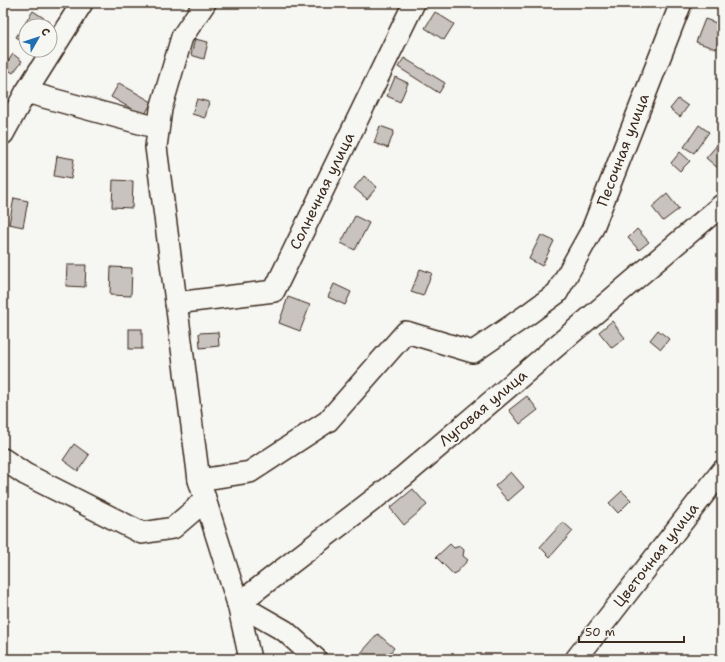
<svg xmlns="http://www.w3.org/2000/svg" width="725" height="662" font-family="'Shantell Sans',sans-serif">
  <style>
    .building { fill: #c8c3be; stroke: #3b2a1e }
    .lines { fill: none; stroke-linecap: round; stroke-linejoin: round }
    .minor-casing { stroke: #3b2a1e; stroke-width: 24 }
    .minor { stroke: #f6f6f2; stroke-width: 21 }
    .labels { text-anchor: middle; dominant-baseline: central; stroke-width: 4; stroke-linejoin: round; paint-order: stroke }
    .street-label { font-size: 15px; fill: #3b2a1e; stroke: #f6f6f2 }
  </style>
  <rect width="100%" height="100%" fill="#f6f6f2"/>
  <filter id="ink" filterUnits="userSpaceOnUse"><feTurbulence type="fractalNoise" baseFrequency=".025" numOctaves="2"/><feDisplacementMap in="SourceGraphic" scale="8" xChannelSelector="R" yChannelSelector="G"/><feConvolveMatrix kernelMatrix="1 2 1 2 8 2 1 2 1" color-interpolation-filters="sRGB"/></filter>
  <g filter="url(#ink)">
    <!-- building -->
    <g class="building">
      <polygon points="33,11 50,22 47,26 26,26 26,43 16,37"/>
      <polygon points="435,12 454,24 444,40 425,28"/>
      <polygon points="705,19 722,25 722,31 716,49 696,42"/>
      <polygon points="195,39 208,42 204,59 191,55"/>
      <polygon points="13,54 22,61 13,73 4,67"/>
      <polygon points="404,58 445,83 439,93 398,67"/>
      <polygon points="395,77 408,83 400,102 387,96"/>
      <polygon points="119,83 152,102 144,116 111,97"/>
      <polygon points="197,99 209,102 205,118 192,114"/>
      <polygon points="678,99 688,106 680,117 670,109"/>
      <polygon points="699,125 709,132 694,153 684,147"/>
      <polygon points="380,126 394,131 388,148 374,143"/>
      <polygon points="718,144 722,147 722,165 719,169 706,158"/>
      <polygon points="680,152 690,161 680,171 671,163"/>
      <polygon points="57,156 74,159 71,179 54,176"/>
      <polygon points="364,176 377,187 367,199 354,188"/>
      <polygon points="113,180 133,181 132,208 112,207"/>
      <polygon points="667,194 679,209 663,221 652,207"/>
      <polygon points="14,198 28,201 23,227 9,224"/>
      <polygon points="355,216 369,223 355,250 341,243"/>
      <polygon points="637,229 649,242 639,250 628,238"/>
      <polygon points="541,235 554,241 542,266 529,259"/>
      <polygon points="67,265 86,265 85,287 66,286"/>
      <polygon points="111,267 132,268 131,296 110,295"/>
      <polygon points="420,269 432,273 423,296 411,292"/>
      <polygon points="334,284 351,292 345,305 328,297"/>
      <polygon points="288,297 310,305 300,331 279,323"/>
      <polygon points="612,321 625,338 612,348 599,332"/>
      <rect x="129" y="329" width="13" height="20"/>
      <polygon points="658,330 669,339 661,349 650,340"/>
      <polygon points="218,332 219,346 200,348 199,333"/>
      <polygon points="527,396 538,410 520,424 509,410"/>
      <polygon points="74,444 89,455 78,471 63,460"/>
      <polygon points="511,472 524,487 508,501 495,486"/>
      <polygon points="413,489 427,505 404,525 390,508"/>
      <polygon points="622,491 631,500 618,513 609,503"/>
      <polygon points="563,522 573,531 550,557 540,547"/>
      <polygon points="450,544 454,548 460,546 464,550 463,556 468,560 454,575 436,557"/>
      <polygon points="378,634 394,648 385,659 369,659 361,653"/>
    </g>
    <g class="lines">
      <defs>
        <g id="minor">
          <polyline points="205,3 182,37 161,109 156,147 199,480 238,604 250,659"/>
          <polyline points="26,92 158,128"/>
          <polyline points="3,134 26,92 82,3"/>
          <polyline points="176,303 274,291 414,3"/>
          <polyline points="3,459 25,474 142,533 173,528 194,510 205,498"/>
          <polyline points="199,480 250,472 328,421 406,332 473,352 527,315 557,293 592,230 681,3"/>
          <polyline points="238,604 404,476 722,205"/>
          <polyline points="238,604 285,631 316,659"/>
          <polyline points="576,659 722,471"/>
        </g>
      </defs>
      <!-- minor casing -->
      <use href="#minor" class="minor-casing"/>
      <!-- minor -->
      <use href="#minor" class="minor"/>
    </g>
  </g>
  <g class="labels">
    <!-- street labels -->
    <g class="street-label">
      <text transform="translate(623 150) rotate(-69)">Песочная улица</text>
      <text transform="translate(322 191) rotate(-64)">Солнечная улица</text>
      <text transform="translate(483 408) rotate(-40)">Луговая улица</text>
      <text transform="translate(656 555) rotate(-52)">Цветочная улица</text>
    </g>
  </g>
  <!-- margin -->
  <rect width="725" height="662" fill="none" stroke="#f6f6f2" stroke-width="16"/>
  <rect x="8" y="8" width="709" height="646" fill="none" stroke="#3b2a1e" stroke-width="1.5" filter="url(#ink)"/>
  <!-- north arrow -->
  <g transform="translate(38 38) rotate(51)"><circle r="19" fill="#f6f6f2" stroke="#aba49d"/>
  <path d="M0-3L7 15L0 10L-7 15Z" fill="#1f6fb2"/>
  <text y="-6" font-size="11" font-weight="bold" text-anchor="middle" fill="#3b2a1e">С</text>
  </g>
  <!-- scale -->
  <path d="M579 636v6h105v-6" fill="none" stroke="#3b2a1e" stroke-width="2"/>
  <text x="585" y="636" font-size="12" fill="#3b2a1e" stroke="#f6f6f2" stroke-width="3" paint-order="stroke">50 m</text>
</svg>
